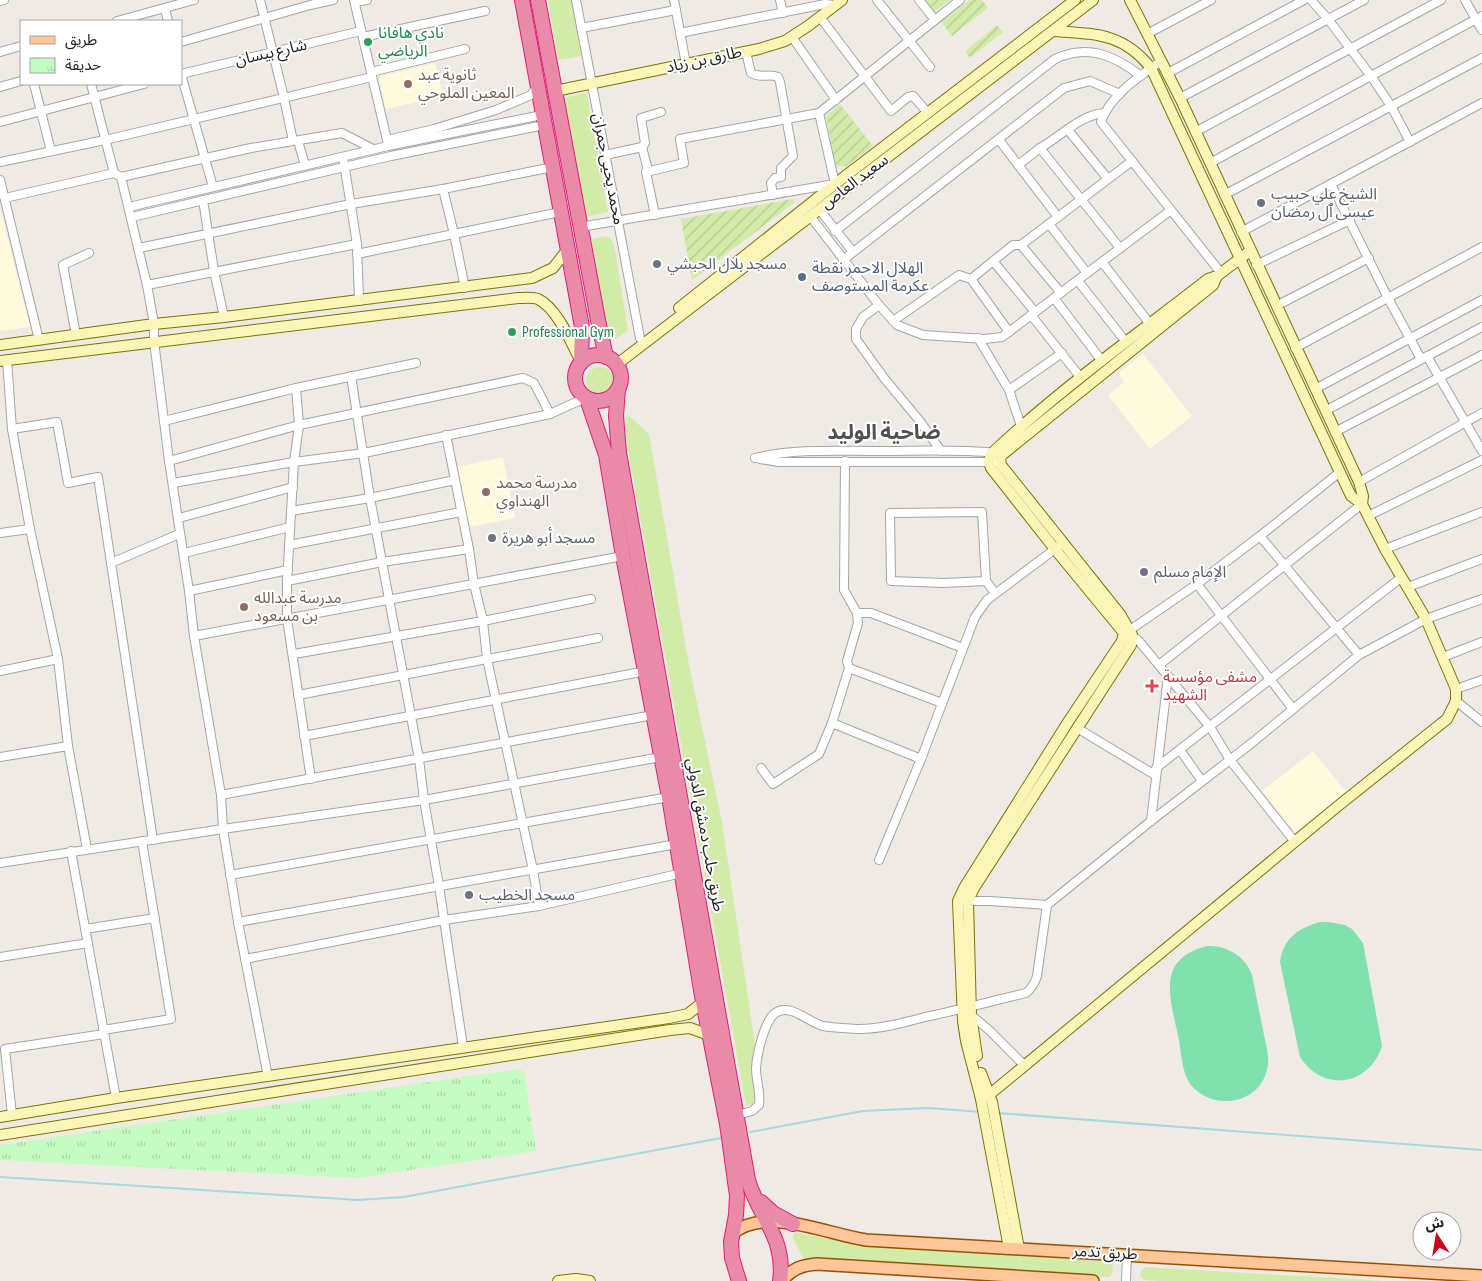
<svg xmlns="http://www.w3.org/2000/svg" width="1482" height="1281" font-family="'Sofia Sans Condensed','Noto Sans Arabic',sans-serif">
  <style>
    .education { fill: #fffade }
    .grass { fill: #d3eba9 }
    .park { fill: url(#park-tufts) }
    .garden { fill: url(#garden-furrows) }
    .pitch { fill: #80e1ae }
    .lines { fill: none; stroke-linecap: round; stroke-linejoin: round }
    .stream { stroke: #a3d9df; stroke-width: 2 }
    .street-casing { stroke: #a5a5a5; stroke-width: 10 }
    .secondary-casing { stroke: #7a7601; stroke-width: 12 }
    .primary-casing { stroke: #995100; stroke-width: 14 }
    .highway-casing { stroke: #e01f7c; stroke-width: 16 }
    .street { stroke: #fff; stroke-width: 8 }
    .secondary { stroke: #fbf5b7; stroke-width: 10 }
    .primary { stroke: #ffc69a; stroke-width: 11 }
    .highway { stroke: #e98aa9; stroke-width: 14 }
    .leisure-dot { fill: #2e9e5b; stroke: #fff; stroke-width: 2 }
    .education-dot { fill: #8d6e63; stroke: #fff; stroke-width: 2 }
    .worship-dot { fill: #6b7280; stroke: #fff; stroke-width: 2 }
    .service-dot { fill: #5c6f8a; stroke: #fff; stroke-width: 2 }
    .health-dot { fill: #e0444e; stroke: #fff; stroke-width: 2 }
    .labels { text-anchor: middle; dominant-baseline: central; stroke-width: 4; stroke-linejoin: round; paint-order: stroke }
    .leisure-label { font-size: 16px; fill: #27864d; stroke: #fff; text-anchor: start }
    .street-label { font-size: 16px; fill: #1e1e1e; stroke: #fff }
    .education-label { font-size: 16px; fill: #785e54; stroke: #fff; text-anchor: start }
    .worship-label { font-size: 16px; fill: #5b616d; stroke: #fff; text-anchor: start }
    .service-label { font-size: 16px; fill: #4e5e75; stroke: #fff; text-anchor: start }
    .health-label { font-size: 16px; fill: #be3a42; stroke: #fff; text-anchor: start }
    .district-label { font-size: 21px; font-weight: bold; fill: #515151; stroke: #fff }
  </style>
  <defs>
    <pattern id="park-tufts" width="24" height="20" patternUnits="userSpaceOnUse" patternTransform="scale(1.25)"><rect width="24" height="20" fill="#c3fbc0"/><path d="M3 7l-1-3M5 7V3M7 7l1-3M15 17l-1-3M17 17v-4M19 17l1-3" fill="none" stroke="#a7d7a5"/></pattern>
    <pattern id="garden-furrows" width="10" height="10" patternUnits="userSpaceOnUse" patternTransform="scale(1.25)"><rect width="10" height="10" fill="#d3eba9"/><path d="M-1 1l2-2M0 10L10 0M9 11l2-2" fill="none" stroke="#b5c991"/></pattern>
  </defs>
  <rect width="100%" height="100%" fill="#f0eae4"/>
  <!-- education -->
  <g class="education">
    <polygon points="435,63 443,96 386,109 379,80 381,76"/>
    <polygon points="0,209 30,327 0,331"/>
    <polygon points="1143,354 1192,416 1150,449 1108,395 1124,382 1117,374"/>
    <polygon points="503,457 515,518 469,527 457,467"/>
    <polygon points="1313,751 1346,792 1295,832 1262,791"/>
  </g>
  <!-- grass -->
  <g class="grass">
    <polygon points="548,0 571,0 582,56 558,60"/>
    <polygon points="587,93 608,212 585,217 563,98"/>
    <polygon points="605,236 610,238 614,244 628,330 617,338 613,337 604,317 591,239"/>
    <circle cx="600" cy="381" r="14"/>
    <polygon points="627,414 649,434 689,665 722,822 755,1045 752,1066 756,1097 753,1104 746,1106 625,433"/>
    <polygon points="794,1232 854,1244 1111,1262 1113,1265 1112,1273 1110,1277 803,1258 793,1238"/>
    <polygon points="1145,1267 1384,1281 1389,1281 1161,1281 1144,1280 1140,1276 1141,1271"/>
  </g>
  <!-- park -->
  <polygon class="park" points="518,1069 524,1072 536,1151 357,1178 0,1160 0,1145"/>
  <!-- garden -->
  <g class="garden">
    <polygon points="924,0 950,0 933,13"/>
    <polygon points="969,0 982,0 988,8 952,36 941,22"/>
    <polygon points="997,25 1003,32 970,58 965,51"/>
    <polygon points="840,104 873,146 845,167 835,165 826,116"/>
    <polygon points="793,199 795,202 692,280 681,219"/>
  </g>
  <!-- pitch -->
  <g class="pitch">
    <path d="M1320 922H1328L1345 925 1352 929 1363 943 1382 1046C1369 1086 1323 1093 1300 1057L1280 962C1283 939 1298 928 1320 922Z"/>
    <path d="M1207 946C1227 945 1245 956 1252 975 1256 995 1260 1015 1264 1035 1266 1044 1269 1055 1268 1065 1263 1104 1213 1113 1190 1084 1182 1072 1181 1053 1179 1040 1171 1001 1154 959 1207 946Z"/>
  </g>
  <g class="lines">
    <!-- stream -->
    <g class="stream">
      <polyline points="998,1113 1482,1150"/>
      <polyline points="750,1132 863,1111 929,1108 981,1112"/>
      <polyline points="0,1177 358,1200 404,1197 721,1138"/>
    </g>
    <defs>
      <g id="street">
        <polyline points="260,0 284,98 293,141"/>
        <polyline points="354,0 388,144"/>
        <polyline points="576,0 640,338"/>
        <polyline points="674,0 686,64"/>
        <polyline points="780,0 783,13"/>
        <polyline points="877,0 930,67"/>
        <polyline points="919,0 935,20"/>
        <polyline points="1311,0 1328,19 1371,76 1391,106 1410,142"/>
        <polyline points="1465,0 1482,30"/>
        <polyline points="0,1 4,0"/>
        <polyline points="355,2 367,0"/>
        <polyline points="165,9 168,21"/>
        <polyline points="820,17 891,111 908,97 913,96 928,113"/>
        <polyline points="117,21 194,0"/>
        <polyline points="581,28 676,10"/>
        <polyline points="680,33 825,4 836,5"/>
        <polyline points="1147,34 1211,0"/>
        <polyline points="363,37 485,11"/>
        <polyline points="792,37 836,100"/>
        <polyline points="181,42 310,5 333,0"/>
        <polyline points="0,52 21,46"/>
        <path d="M746 52 751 73C761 79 769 73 778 77L780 82 793 156 781 168V177L775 178 771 183 773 195"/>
        <path d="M1161 61C1139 77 1110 95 1101 122L1221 273"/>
        <polyline points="371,72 465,49"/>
        <polyline points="1168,73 1304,0"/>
        <polyline points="181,74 361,31"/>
        <polyline points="181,74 213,187"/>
        <polyline points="34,84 51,151"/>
        <polyline points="91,84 114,173"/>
        <polyline points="0,87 21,81"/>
        <polyline points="1180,98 1364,0"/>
        <path d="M1104 113C1080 115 1060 137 1040 148L1120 248"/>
        <polyline points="0,122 144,84"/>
        <polyline points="1068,130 1108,179"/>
        <polyline points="1195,132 1441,0"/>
        <polyline points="387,140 434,129 496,110 531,95 537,86"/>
        <polyline points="999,140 1058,217"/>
        <polyline points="298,141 305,165"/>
        <polyline points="642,147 648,170"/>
        <polyline points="605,155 642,147 645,143 641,118 661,112"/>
        <polyline points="0,162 105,140 372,77"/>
        <polyline points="344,163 357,244 359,301"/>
        <polyline points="1210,163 1482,16"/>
        <polyline points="1018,165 1040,148"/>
        <polyline points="121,177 147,285"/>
        <polyline points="0,180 39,340"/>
        <polyline points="1331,184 1388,298 1421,359"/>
        <polyline points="443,189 454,234 465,288"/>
        <polyline points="1224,195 1482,58"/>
        <polyline points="5,198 114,173 121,177 251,148 342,133 373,149"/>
        <polyline points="203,200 214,271 224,317"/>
        <polyline points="129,207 388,146 542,115"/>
        <polyline points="819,209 853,252"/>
        <polyline points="655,215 646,172 684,163 680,139 819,113 960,0"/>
        <polyline points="810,216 879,305 897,325 923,335 985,339 1002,337 1171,210"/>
        <polyline points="132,217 391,156 544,125"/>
        <polyline points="1049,224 1087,273"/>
        <polyline points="580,227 835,184 819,113"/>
        <path d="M835 231 1055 59C1088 44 1114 55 1141 76"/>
        <polyline points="1241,232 1482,103"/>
        <polyline points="1021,245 1061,293"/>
        <polyline points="139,248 351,204 443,189 553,167"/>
        <polyline points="357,254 560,212"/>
        <polyline points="843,260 1064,88 1090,81 1120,94"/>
        <polyline points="993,261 1035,312"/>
        <polyline points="1102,262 1150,324"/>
        <polyline points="1256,265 1350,220"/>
        <polyline points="971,279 1009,332"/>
        <polyline points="1078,281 1126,342"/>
        <polyline points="1054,298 1102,361"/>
        <polyline points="879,305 863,317 856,329 856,339 884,378 919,420 941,451"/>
        <polyline points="1276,306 1369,258"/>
        <polyline points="1031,315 1081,378"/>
        <polyline points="893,321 959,275 971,279 1013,245 1021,245 1132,161"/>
        <polyline points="76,335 63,265 89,253"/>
        <polyline points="978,338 1009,390 1021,426"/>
        <polyline points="1295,348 1482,247"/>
        <polyline points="1427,356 1482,451"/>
        <polyline points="7,360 12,429 30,529 58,659 68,746 87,849"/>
        <polyline points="351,376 370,498 419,759 424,800 439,886 463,1047"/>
        <polyline points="296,388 299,425 294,462 287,581 287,619 311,779"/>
        <polyline points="1315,389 1482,300"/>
        <polyline points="1009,390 1062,353"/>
        <polyline points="1325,411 1482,327"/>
        <polyline points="164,421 296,388 416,363"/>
        <polyline points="12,429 57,422 68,483 98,477 153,840"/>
        <polyline points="1335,432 1482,355"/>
        <polyline points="446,435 469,549 474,584 483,621 487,659 533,870 539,906"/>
        <path d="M755 458C795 448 839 451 880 451 918 451 957 449 995 453"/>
        <polyline points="760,459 779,462 1000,462"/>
        <polyline points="169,461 299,425 523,378 534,383 550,414"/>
        <polyline points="845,461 844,590 857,613 858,623 847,661 849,668"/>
        <polyline points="1359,482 1482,413"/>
        <polyline points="173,483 294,462 364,453 550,414 585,398"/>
        <polyline points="291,511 370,498 455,480"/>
        <polyline points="1368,516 1482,460"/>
        <polyline points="179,518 293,487"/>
        <polyline points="0,533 30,529"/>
        <polyline points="1260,536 1359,655"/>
        <polyline points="289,545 461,512"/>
        <polyline points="1385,549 1482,512"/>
        <polyline points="184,553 290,527"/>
        <polyline points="111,563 179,534"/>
        <polyline points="287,581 382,562 469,549"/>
        <polyline points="986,581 944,583 891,581 890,513 982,512 986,581 995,593"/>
        <polyline points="1197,584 1293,709"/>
        <polyline points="1408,587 1482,559"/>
        <polyline points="189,591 288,570"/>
        <polyline points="857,613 871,613 963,648"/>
        <polyline points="1130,630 1197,584 1260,536 1340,472"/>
        <polyline points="1128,634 1138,640 1210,727 1230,760 1295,842"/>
        <polyline points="194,636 623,556"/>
        <polyline points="294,654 483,621 591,599"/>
        <polyline points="1443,657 1482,642"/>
        <polyline points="1159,665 1362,504"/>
        <polyline points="0,671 58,659"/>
        <polyline points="1456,689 1482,680"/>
        <polyline points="298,695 598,638"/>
        <polyline points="1456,701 1482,722"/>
        <polyline points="1077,728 1155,775"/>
        <polyline points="304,736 646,671"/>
        <polyline points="1180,750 1202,781"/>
        <polyline points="0,757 68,746"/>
        <polyline points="921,759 832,723 849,668 942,703"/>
        <polyline points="761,768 773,784 819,754 832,723"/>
        <polyline points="1156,768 1402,577"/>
        <polyline points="221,795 653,715"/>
        <polyline points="1151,821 1168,676"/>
        <polyline points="71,851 116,1098"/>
        <polyline points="879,860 921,759 975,617 987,600 1063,543"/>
        <polyline points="0,863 223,829 424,800 661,757"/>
        <polyline points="230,875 669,797"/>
        <polyline points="965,901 990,901 1047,905"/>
        <polyline points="238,922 677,844"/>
        <polyline points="85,929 155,918"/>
        <polyline points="0,957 88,943"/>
        <polyline points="245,959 444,920 539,906 682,873"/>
        <polyline points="971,1015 989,1030 1024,1065"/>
        <polyline points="103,1030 171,1019 142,841"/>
        <polyline points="268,1077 238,922 223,829 221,795 194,636 189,591 169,461 154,341 154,324 147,285 357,244"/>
        <polyline points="12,1115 5,1049 104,1034"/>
        <path d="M738 1115 752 1111 759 1105C761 1092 756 1081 756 1068 757 1054 764 1023 774 1014 789 1001 809 1023 823 1026 834 1028 847 1028 858 1029 881 1029 903 1023 925 1017 959 1010 992 1001 1026 993 1032 988 1035 983 1037 976L1047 905 1151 821 1253 742 1359 655 1426 619 1482 599"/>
        <polyline points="1126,1281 1127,1255"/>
      </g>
      <g id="secondary">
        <path d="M1054 31C1096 34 1123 33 1151 68L1351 496 1362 504"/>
        <polyline points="555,91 759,49 785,41 808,26 842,0"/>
        <polyline points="679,308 835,184 1075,0"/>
        <polyline points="0,345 154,324 224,317 532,278 553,268 568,249"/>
        <path d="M0 361 518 298C524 298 533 297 538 299 557 308 571 342 580 360"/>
        <polyline points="616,365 1093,0"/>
        <polyline points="977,1056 971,1015 968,901 974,888 1131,645 1132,635 1120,614 1001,465 1000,458 1003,454 1213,285 1217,276"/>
        <polyline points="981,1073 992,1102 1019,1249"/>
        <polyline points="981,1099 989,1095 1338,806 1447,719 1456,701 1456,689 1426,619 1385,549 1362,504 1363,496 1359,482 1180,98 1130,0"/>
        <polyline points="0,1117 116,1098 669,1018 688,1014 703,1002"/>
        <polyline points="0,1135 670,1030 690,1028 709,1035"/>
        <path d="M1009 1248 981 1099 966 1041 963 1021 958 901 964 888 1068 722 1122 641 1124 633 1054 548 991 468C989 462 988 459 992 453 1059 390 1135 336 1208 279L1217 276 1250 251"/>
        <polyline points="558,1281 576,1279 590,1281"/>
      </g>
      <g id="primary">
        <path d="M733 1233C768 1206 826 1234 866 1240L1482 1276"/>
        <path d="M782 1281C791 1269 802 1265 817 1264L1093 1281"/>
      </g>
      <g id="highway">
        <polyline points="522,0 582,327 581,363"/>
        <polyline points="538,0 598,320 606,357"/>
        <circle cx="598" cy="378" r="23"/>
        <path d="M618 389 616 416 619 453 748 1180C759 1218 786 1237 780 1281"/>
        <polyline points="587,399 606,455 623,556 669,797 703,1002 727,1124 737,1196 736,1215 731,1242 732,1258 739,1281"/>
        <polyline points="761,1202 773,1213 793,1224"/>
      </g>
    </defs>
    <!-- street casing -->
    <use href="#street" class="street-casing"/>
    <!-- secondary casing -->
    <use href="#secondary" class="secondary-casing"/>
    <!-- primary casing -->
    <use href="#primary" class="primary-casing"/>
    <!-- highway casing -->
    <use href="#highway" class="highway-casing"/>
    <!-- street -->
    <use href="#street" class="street"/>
    <!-- secondary -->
    <use href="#secondary" class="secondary"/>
    <!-- primary -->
    <use href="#primary" class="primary"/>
    <!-- highway -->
    <use href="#highway" class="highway"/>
  </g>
  <!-- markers -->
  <g class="leisure-dot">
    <circle cx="368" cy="42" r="5"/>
    <circle cx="512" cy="332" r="5"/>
  </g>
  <g class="education-dot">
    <circle cx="408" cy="84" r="5"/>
    <circle cx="486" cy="492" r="5"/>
    <circle cx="244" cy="607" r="5"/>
  </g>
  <g class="worship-dot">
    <circle cx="1261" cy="203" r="5"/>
    <circle cx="657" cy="264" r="5"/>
    <circle cx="492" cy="538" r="5"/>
    <circle cx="1144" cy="572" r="5"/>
    <circle cx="469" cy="895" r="5"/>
  </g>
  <circle class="service-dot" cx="802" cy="277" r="5"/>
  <path class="health-dot" d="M1149.5 678.5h5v5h5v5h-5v5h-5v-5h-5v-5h5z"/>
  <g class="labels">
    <!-- leisure labels -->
    <g class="leisure-label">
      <text x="378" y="33">نادي هافانا<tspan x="378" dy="18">الرياضي</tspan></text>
      <text x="522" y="332">Professional Gym</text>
    </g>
    <!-- street labels -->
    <g class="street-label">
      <text transform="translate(271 53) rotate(-13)">شارع بيسان</text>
      <text transform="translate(704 60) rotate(-12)">طارق بن زياد</text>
      <text transform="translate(608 169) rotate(79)">محمد يحيى جمران</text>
      <text transform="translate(855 182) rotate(-37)">سعيد العاص</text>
      <text transform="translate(705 835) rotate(80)">طريق حلب دمشق الدولي</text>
      <text transform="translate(1105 1253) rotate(3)">طريق تدمر</text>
    </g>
    <!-- education labels -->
    <g class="education-label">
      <text x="418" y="75">ثانوية عبد<tspan x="418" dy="18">المعين الملوحي</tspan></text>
      <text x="496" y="483">مدرسة محمد<tspan x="496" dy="18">الهنداوي</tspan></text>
      <text x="254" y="598">مدرسة عبدالله<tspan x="254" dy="18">بن مسعود</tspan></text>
    </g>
    <!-- worship labels -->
    <g class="worship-label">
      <text x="1271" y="194">الشيخ علي حبيب<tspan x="1271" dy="18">عيسى ٱل رمضان</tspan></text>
      <text x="667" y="264">مسجد بلال الحبشي</text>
      <text x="502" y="538">مسجد أبو هريرة</text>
      <text x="1154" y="572">الإمام مسلم</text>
      <text x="479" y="895">مسجد الخطيب</text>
    </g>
    <!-- service labels -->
    <g class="service-label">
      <text x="812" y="268">الهلال الاحمر نقطة<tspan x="812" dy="18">عكرمة المستوصف</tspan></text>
    </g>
    <!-- health labels -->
    <g class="health-label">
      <text x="1163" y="677">مشفى مؤسسة<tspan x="1163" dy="18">الشهيد</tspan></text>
    </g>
    <!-- district labels -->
    <g class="district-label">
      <text x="884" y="432">ضاحية الوليد</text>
    </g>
  </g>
  <!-- legend -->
  <rect x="20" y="20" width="162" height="65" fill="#ffffff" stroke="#a5a5a5"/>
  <rect x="30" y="36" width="25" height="8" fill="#ffc69a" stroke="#a5a5a5"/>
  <text x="65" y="45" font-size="15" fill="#1e1e1e">طريق</text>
  <rect x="30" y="58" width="25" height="15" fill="url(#park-tufts)" stroke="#a5a5a5"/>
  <text x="65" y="70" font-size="15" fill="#1e1e1e">حديقة</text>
  <!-- north arrow -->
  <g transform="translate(1437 1236) rotate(348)"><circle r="24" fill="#ffffff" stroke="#a5a5a5"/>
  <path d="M0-4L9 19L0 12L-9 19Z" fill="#cd001c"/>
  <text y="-8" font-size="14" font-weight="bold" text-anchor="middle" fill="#1e1e1e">ش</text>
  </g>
</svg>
